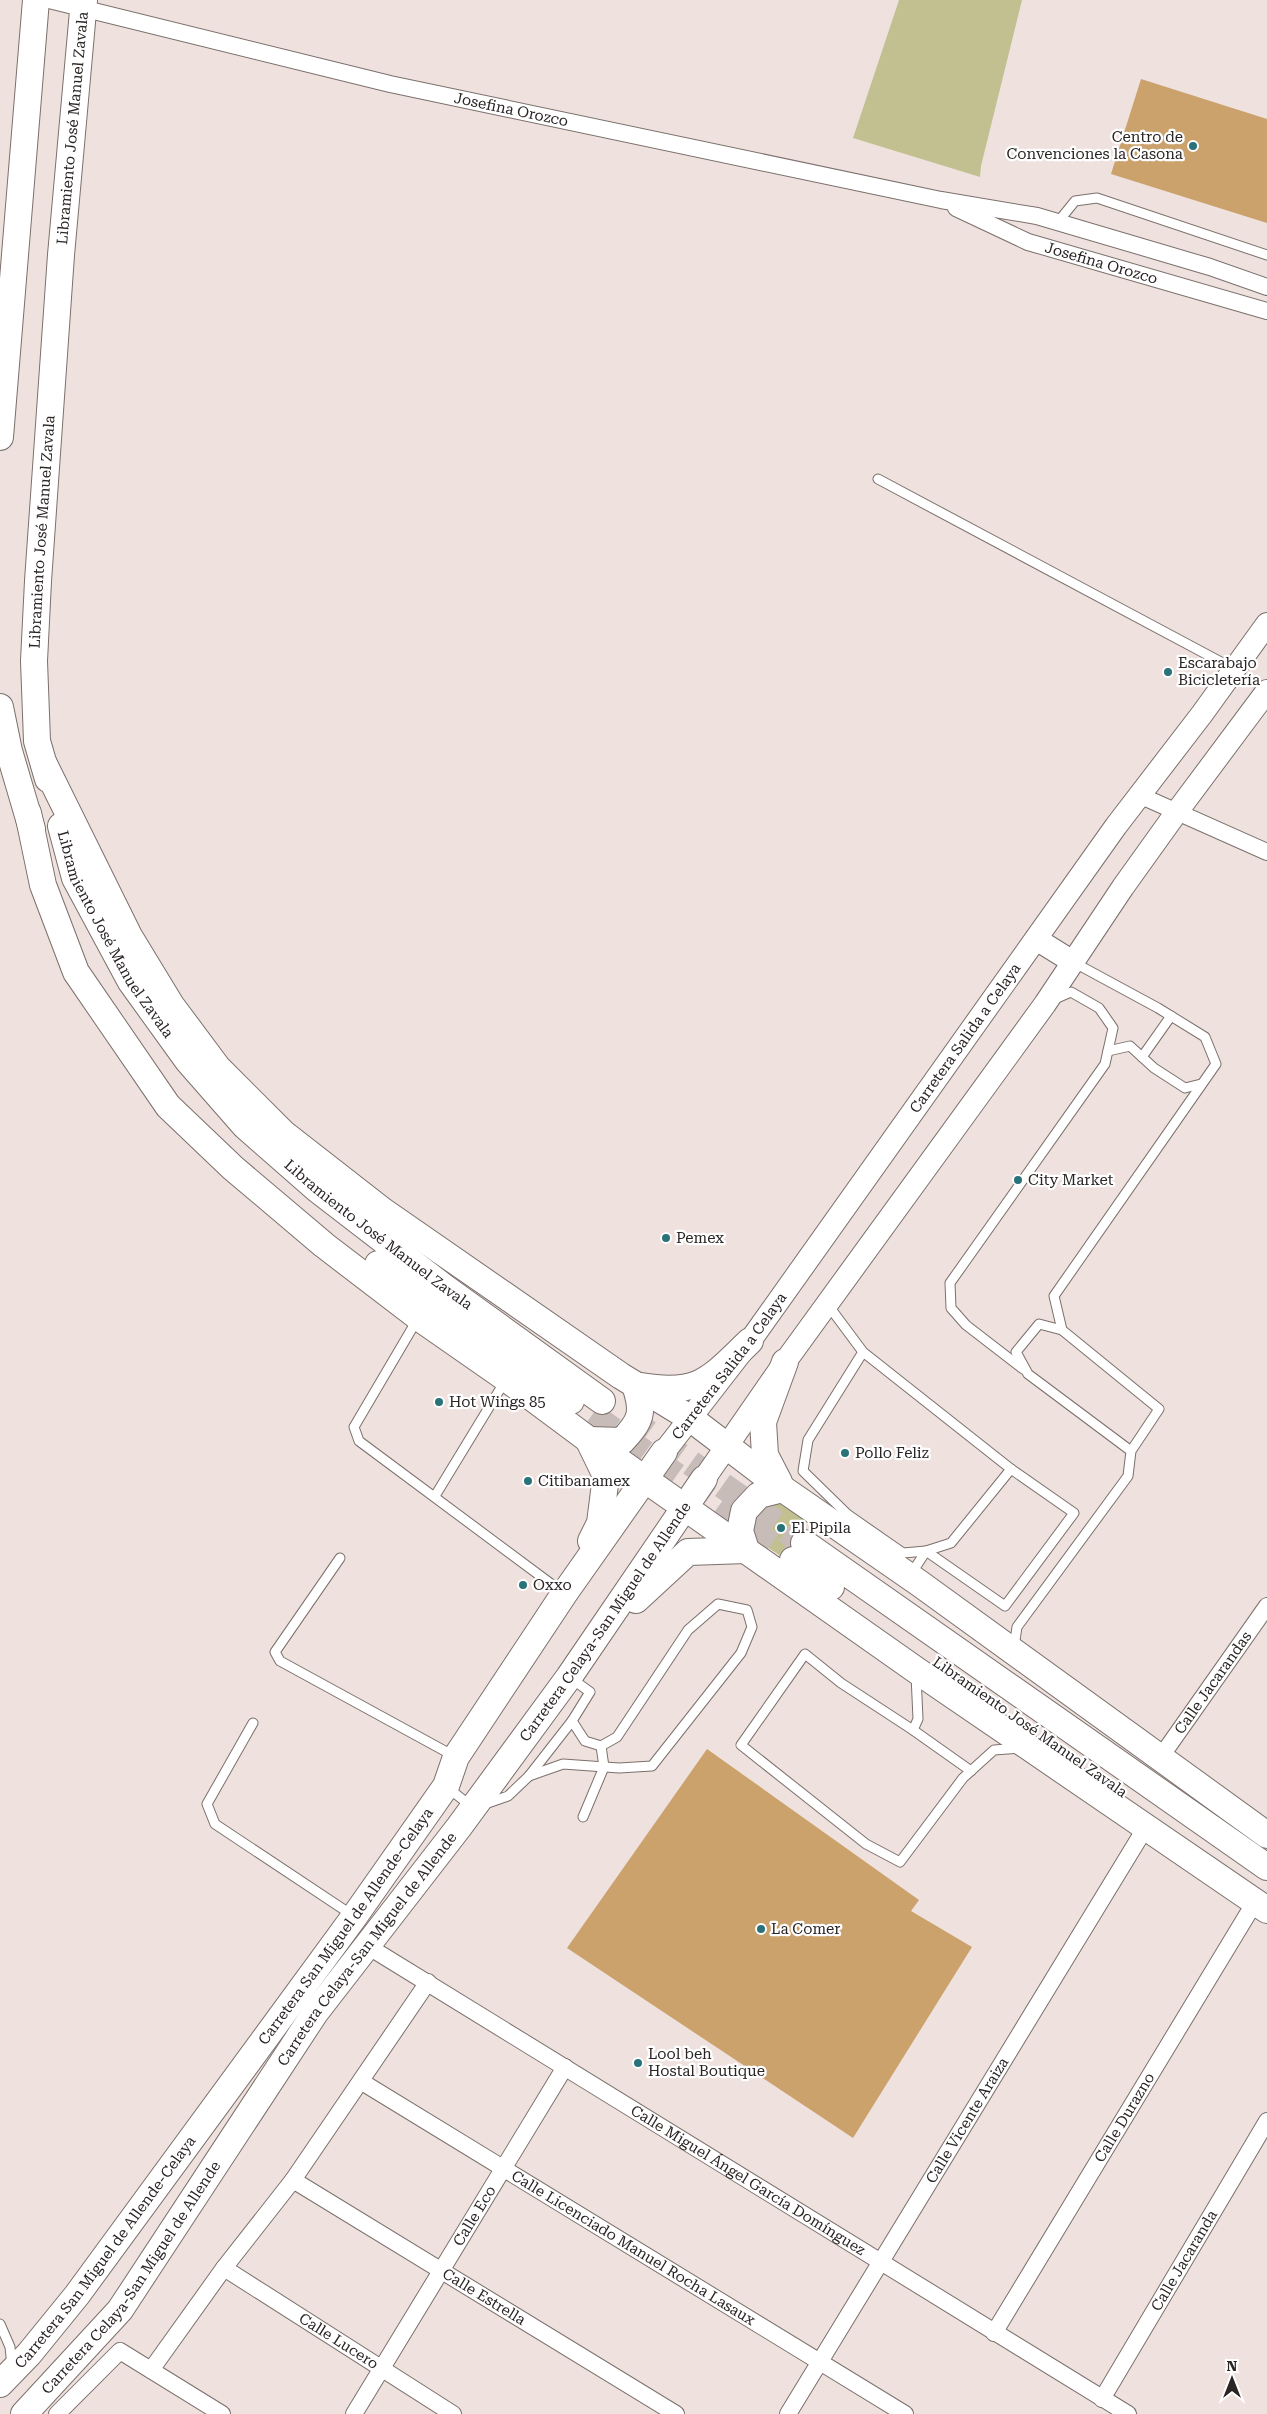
<svg xmlns="http://www.w3.org/2000/svg" width="1267" height="2414" font-family="'Roboto Serif',serif">
  <style>
    .green { fill: #c2c090 }
    .building { fill: #cba16c }
    .lines { fill: none; stroke-linecap: round; stroke-linejoin: round }
    .primary-tunnel { stroke: #c8bcb9; stroke-width: 26; stroke-dasharray: 26 13; stroke-linecap: butt }
    .service-casing { stroke: #7b706c; stroke-width: 11 }
    .minor-casing { stroke: #7b706c; stroke-width: 18 }
    .secondary-casing { stroke: #7b706c; stroke-width: 24 }
    .primary-casing { stroke: #7b706c; stroke-width: 28 }
    .service { stroke: #fff; stroke-width: 9 }
    .minor { stroke: #fff; stroke-width: 16 }
    .secondary { stroke: #fff; stroke-width: 22 }
    .primary { stroke: #fff; stroke-width: 26 }
    .poi-dot { fill: #29727a; stroke: #fff; stroke-width: 2 }
    .labels { text-anchor: middle; dominant-baseline: central; stroke-width: 4.5; stroke-linejoin: round; paint-order: stroke }
    .street-label { font-size: 15px; fill: #2a2524; stroke: #fff }
    .poi-label { font-size: 15px; fill: #2a2524; stroke: #fff; text-anchor: start }
  </style>
  <rect width="100%" height="100%" fill="#efe2de"/>
  <!-- green -->
  <g class="green">
    <polygon points="899,0 1022,0 981,166 980,177 853,138"/>
    <polygon points="779,1500 808,1518 784,1558 753,1538 751,1516 763,1503"/>
  </g>
  <!-- building -->
  <g class="building">
    <polygon points="1141,79 1267,119 1267,223 1111,174"/>
    <polygon points="707,1749 919,1900 911,1911 972,1947 853,2138 567,1948"/>
  </g>
  <g class="lines">
    <!-- primary-tunnel -->
    <g class="primary-tunnel">
      <polyline points="592,1415 793,1560"/>
      <polyline points="627,1418 804,1543"/>
    </g>
    <defs>
      <g id="service">
        <polyline points="1058,222 1075,201 1097,198 1267,255"/>
        <polyline points="878,479 1234,669"/>
        <polyline points="1108,1051 1130,1046 1154,1068 1185,1088 1201,1084"/>
        <polyline points="1142,1057 1171,1016"/>
        <polyline points="828,1305 863,1352 1011,1469 1074,1513 1005,1606 926,1551 903,1553 847,1514 803,1471 808,1440 863,1352"/>
        <polyline points="417,1320 354,1427 359,1441 562,1592"/>
        <polyline points="1062,1330 1054,1296 1216,1064 1205,1037 1158,1008 1073,962"/>
        <polyline points="1023,1369 966,1325 951,1308 950,1283 1105,1064 1113,1028 1099,1008 1071,992 1055,999"/>
        <polyline points="435,1496 505,1381"/>
        <polyline points="340,1558 275,1652 280,1661 454,1756"/>
        <polyline points="917,1576 915,1568 926,1551 951,1543 1011,1469"/>
        <polyline points="1014,1647 1017,1627 1128,1476 1131,1451 1159,1409 1062,1330 1039,1324 1016,1352 1028,1374 1131,1451"/>
        <polyline points="916,1675 918,1719 913,1730 841,1683 805,1654 741,1745 866,1844 900,1862 963,1778 994,1750 1020,1748"/>
        <polyline points="253,1723 207,1804 215,1824 352,1915"/>
        <polyline points="913,1730 971,1771"/>
        <polyline points="529,1776 572,1721"/>
        <polyline points="448,1788 471,1806"/>
        <polyline points="485,1804 508,1796 529,1776 563,1764 619,1768 652,1766 741,1653 752,1627 747,1610 718,1604 688,1630 617,1737 601,1746 585,1741 572,1721 590,1692 572,1679"/>
        <polyline points="583,1817 604,1767 601,1746"/>
        <polyline points="0,2324 10,2347 12,2366"/>
      </g>
      <g id="minor">
        <path id="s1" d="M49 0 390 84 941 200 1037 216 1210 267 1267 287"/>
        <path id="s2" d="M956 208 1028 242 1267 311"/>
        <polyline points="1139,795 1267,852"/>
        <path id="s3" d="M1160 1758 1267 1606"/>
        <path id="s4" d="M369 1947 1128 2414"/>
        <path id="s5" d="M362 2082 905 2414"/>
        <path id="s6" d="M293 2180 676 2414"/>
        <path id="s7" d="M224 2268 453 2414"/>
        <path id="s8" d="M994 2333 1255 1902"/>
        <polyline points="151,2370 224,2268 293,2180 428,1982"/>
        <path id="s9" d="M1102 2399 1267 2121"/>
        <polyline points="57,2414 120,2351 222,2414"/>
        <path id="s10" d="M354 2414 565 2067"/>
        <path id="s11" d="M788 2414 1146 1827"/>
      </g>
      <g id="secondary">
        <polyline points="1036,939 1073,962"/>
        <path id="s12" d="M664 1452 750 1341 1116 826 1202 714 1267 624"/>
        <polyline points="704,1479 785,1362 1045,1004 1123,887 1176,813 1267,691"/>
      </g>
      <g id="primary">
        <polyline points="0,437 36,0"/>
        <polyline points="0,707 9,751 32,829"/>
        <polyline points="44,764 129,936 171,1005 218,1068 283,1133 383,1211 621,1376 690,1418 783,1489 919,1583 1267,1835"/>
        <path id="s13" d="M48 779 37 741 34 661 38 581 61 255 84 0"/>
        <polyline points="28,813 43,885 76,972 168,1106 233,1168 324,1245 418,1317 507,1379 589,1440 916,1670 1267,1910"/>
        <path id="s14" d="M61 826 75 878 131 982 188 1061 245 1126 318 1190 444 1287 602 1401"/>
        <polyline points="378,1264 571,1401"/>
        <path d="M641 1386C700 1396 710 1379 750 1341"/>
        <path d="M589 1440 622 1441C642 1420 644 1412 635 1385"/>
        <polyline points="589,1441 606,1476 600,1523 591,1541"/>
        <polyline points="779,1482 765,1455 763,1422 785,1362"/>
        <polyline points="804,1543 1267,1867"/>
        <polyline points="746,1550 740,1531 744,1511 759,1495 783,1489"/>
        <polyline points="793,1560 831,1587"/>
        <polyline points="636,1600 688,1552 746,1550"/>
        <path id="s15" d="M0 2384 29 2354 77 2295 354 1917 446 1786 456 1757 564 1594 664 1452"/>
        <path id="s16" d="M24 2414 120 2310 315 2013 459 1827 569 1677 704 1479"/>
      </g>
    </defs>
    <!-- service casing -->
    <use href="#service" class="service-casing"/>
    <!-- minor casing -->
    <use href="#minor" class="minor-casing"/>
    <!-- secondary casing -->
    <use href="#secondary" class="secondary-casing"/>
    <!-- primary casing -->
    <use href="#primary" class="primary-casing"/>
    <!-- service -->
    <use href="#service" class="service"/>
    <!-- minor -->
    <use href="#minor" class="minor"/>
    <!-- secondary -->
    <use href="#secondary" class="secondary"/>
    <!-- primary -->
    <use href="#primary" class="primary"/>
  </g>
  <!-- markers -->
  <g class="poi-dot">
    <circle cx="1193" cy="146" r="5"/>
    <circle cx="1168" cy="672" r="5"/>
    <circle cx="1018" cy="1180" r="5"/>
    <circle cx="666" cy="1238" r="5"/>
    <circle cx="439" cy="1402" r="5"/>
    <circle cx="845" cy="1453" r="5"/>
    <circle cx="528" cy="1481" r="5"/>
    <circle cx="781" cy="1528" r="5"/>
    <circle cx="523" cy="1585" r="5"/>
    <circle cx="761" cy="1929" r="5"/>
    <circle cx="638" cy="2063" r="5"/>
  </g>
  <g class="labels">
    <!-- street labels -->
    <g class="street-label">
      <text stroke="none"><textPath href="#s1" startOffset="475">Josefina Orozco</textPath></text>
      <text stroke="none"><textPath href="#s13" startOffset="654">Libramiento José Manuel Zavala</textPath></text>
      <text stroke="none"><textPath href="#s2" startOffset="156">Josefina Orozco</textPath></text>
      <text stroke="none"><textPath href="#s13" startOffset="249">Libramiento José Manuel Zavala</textPath></text>
      <text stroke="none"><textPath href="#s14" startOffset="122">Libramiento José Manuel Zavala</textPath></text>
      <text stroke="none"><textPath href="#s12" startOffset="512">Carretera Salida a Celaya</textPath></text>
      <text stroke="none"><textPath href="#s14" startOffset="528">Libramiento José Manuel Zavala</textPath></text>
      <text stroke="none"><textPath href="#s12" startOffset="108">Carretera Salida a Celaya</textPath></text>
      <text stroke="none"><textPath href="#s16" startOffset="984">Carretera Celaya-San Miguel de Allende</textPath></text>
      <text stroke="none"><textPath href="#s3" startOffset="92">Calle Jacarandas</textPath></text>
      <text transform="translate(1030 1727) rotate(35)">Libramiento José Manuel Zavala</text>
      <text stroke="none"><textPath href="#s15" startOffset="574">Carretera San Miguel de Allende-Celaya</textPath></text>
      <text stroke="none"><textPath href="#s16" startOffset="579">Carretera Celaya-San Miguel de Allende</textPath></text>
      <text stroke="none"><textPath href="#s8" startOffset="252">Calle Durazno</textPath></text>
      <text stroke="none"><textPath href="#s11" startOffset="344">Calle Vicente Araiza</textPath></text>
      <text stroke="none"><textPath href="#s4" startOffset="445">Calle Miguel Ángel García Domínguez</textPath></text>
      <text stroke="none"><textPath href="#s10" startOffset="232">Calle Eco</textPath></text>
      <text stroke="none"><textPath href="#s5" startOffset="318">Calle Licenciado Manuel Rocha Lasaux</textPath></text>
      <text stroke="none"><textPath href="#s15" startOffset="169">Carretera San Miguel de Allende-Celaya</textPath></text>
      <text stroke="none"><textPath href="#s9" startOffset="161">Calle Jacaranda</textPath></text>
      <text stroke="none"><textPath href="#s16" startOffset="174">Carretera Celaya-San Miguel de Allende</textPath></text>
      <text stroke="none"><textPath href="#s6" startOffset="224">Calle Estrella</textPath></text>
      <text stroke="none"><textPath href="#s7" startOffset="136">Calle Lucero</textPath></text>
    </g>
    <!-- poi labels -->
    <g class="poi-label">
      <text x="1183" y="137" text-anchor="end">Centro de<tspan x="1183" dy="17">Convenciones la Casona</tspan></text>
      <text x="1178" y="663">Escarabajo<tspan x="1178" dy="17">Bicicletería</tspan></text>
      <text x="1028" y="1180">City Market</text>
      <text x="676" y="1238">Pemex</text>
      <text x="449" y="1402">Hot Wings 85</text>
      <text x="855" y="1453">Pollo Feliz</text>
      <text x="538" y="1481">Citibanamex</text>
      <text x="791" y="1528">El Pipila</text>
      <text x="533" y="1585">Oxxo</text>
      <text x="771" y="1929">La Comer</text>
      <text x="648" y="2054">Lool beh<tspan x="648" dy="17">Hostal Boutique</tspan></text>
    </g>
  </g>
  <!-- north arrow -->
  <g transform="translate(1232 2379)" stroke="#ffffff" stroke-width="4" paint-order="stroke">
  <path d="M0-4L9 19L0 12L-9 19Z" fill="#2a2524"/>
  <text y="-8" font-size="14" font-weight="bold" text-anchor="middle" fill="#2a2524">N</text>
  </g>
</svg>
